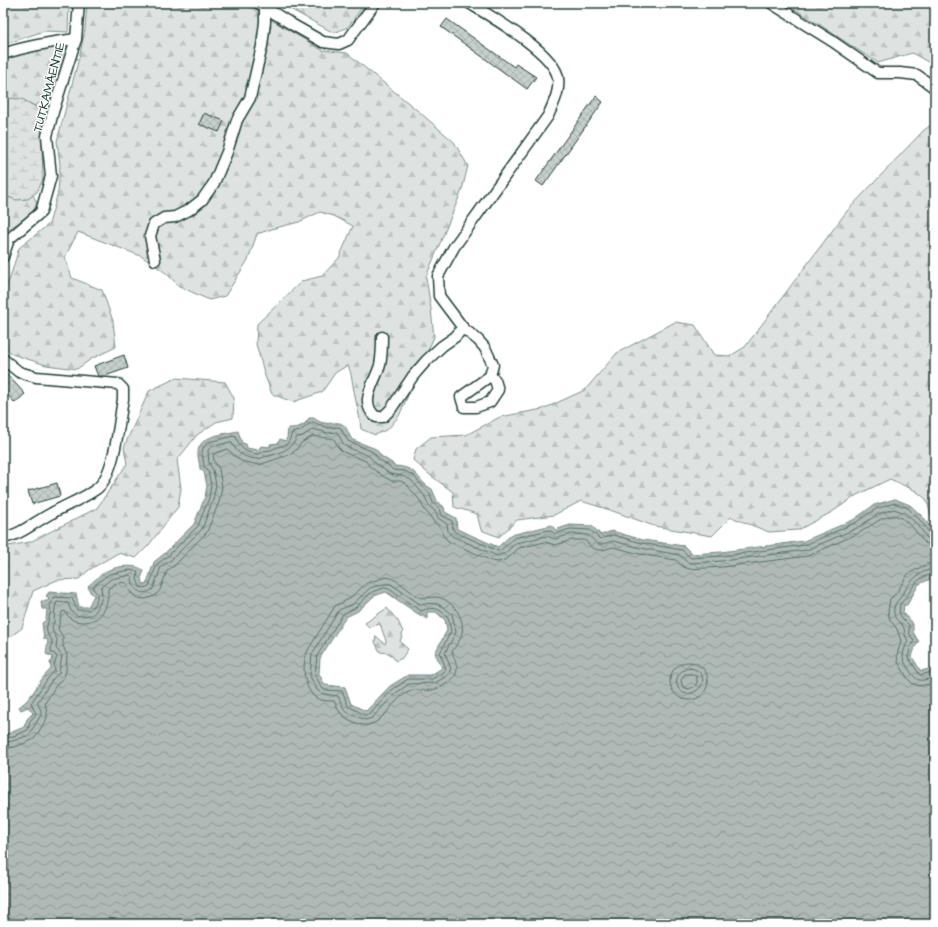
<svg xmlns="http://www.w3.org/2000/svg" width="938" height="927" font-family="'Architects Daughter',sans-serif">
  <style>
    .forest { fill: url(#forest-firs); stroke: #7e908b }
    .wetland { fill: url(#wetland-marsh); stroke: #7e908b }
    .water { fill: url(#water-waves); stroke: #758883; fill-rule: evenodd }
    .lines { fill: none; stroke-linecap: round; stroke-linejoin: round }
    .shore { stroke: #596f68; stroke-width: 1 }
    .building { fill: url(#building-cross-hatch); stroke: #1f3d34 }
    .minor-casing { stroke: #1f3d34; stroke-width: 13 }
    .minor { stroke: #fff; stroke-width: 10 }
    .labels { text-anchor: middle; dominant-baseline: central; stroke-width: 3; stroke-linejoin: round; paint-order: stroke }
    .street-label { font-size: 13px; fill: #1f3d34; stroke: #fff }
  </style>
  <defs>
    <pattern id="forest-firs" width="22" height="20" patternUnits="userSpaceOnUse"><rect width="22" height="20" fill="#dee3e2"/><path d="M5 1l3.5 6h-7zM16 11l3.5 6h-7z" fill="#bec4c2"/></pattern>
    <pattern id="wetland-marsh" width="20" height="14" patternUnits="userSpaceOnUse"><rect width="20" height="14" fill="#dee3e2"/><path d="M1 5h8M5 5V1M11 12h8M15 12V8" fill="none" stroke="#bec4c2"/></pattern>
    <pattern id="water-waves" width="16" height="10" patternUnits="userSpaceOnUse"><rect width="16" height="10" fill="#afbab7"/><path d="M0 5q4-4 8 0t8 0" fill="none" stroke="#8e9896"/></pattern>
    <pattern id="building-cross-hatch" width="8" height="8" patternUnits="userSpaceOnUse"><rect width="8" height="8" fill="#c7cfcc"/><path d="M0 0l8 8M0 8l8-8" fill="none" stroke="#aab3b0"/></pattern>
  </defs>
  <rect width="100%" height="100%" fill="#fff"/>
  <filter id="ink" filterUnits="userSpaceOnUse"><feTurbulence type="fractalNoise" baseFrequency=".025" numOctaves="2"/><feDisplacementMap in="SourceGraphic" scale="8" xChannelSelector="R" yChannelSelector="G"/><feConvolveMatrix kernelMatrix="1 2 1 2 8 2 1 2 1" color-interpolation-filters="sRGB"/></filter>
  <g filter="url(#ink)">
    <!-- forest -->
    <g class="forest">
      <polygon points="3,3 69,3 68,32 44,31 3,45"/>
      <path d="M87 3H243L322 50 347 53 417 110 454 142 468 166 462 190 426 277 431 309 434 337 399 416 388 429 375 435 361 429C360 415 356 404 354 391 352 382 352 374 348 365L335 373 322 392 293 402 272 394 265 376 256 344 257 324 302 281 322 276 339 258 353 226 334 216 320 212 299 222 275 228 257 234 248 260 225 296 209 300 179 286 166 273 141 256 78 232 65 257 72 278 102 290 113 321 116 347 91 359 77 369 46 365 12 354 3 344V289L9 281 19 248 49 224 58 192 60 165 57 141 80 54 85 29Z"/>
      <polygon points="279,3 365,3 348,27 334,33"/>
      <polygon points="786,3 935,3 935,66 912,53 878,63"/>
      <polygon points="55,47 65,48 66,53 56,82 45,99 35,106 22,99 3,98 3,60 17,54"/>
      <polygon points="935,122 935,519 932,518 926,499 916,491 890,479 857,495 832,512 798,530 769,532 731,517 712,536 654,526 610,510 581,501 554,515 517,520 499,537 481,530 477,514 454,507 453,492 430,475 413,460 416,449 431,437 466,435 500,417 543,409 585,390 617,353 675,322 695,325 714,355 730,356 745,347 847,211 923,131"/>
      <path d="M3 195C14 199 23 203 33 195L37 203 32 214 6 231 3 235Z"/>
      <polygon points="176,378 225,382 234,398 233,418 216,422 197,435 177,460 181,488 178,507 148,546 136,558 118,553 89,570 79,579 57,580 33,591 22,628 3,642 3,547 30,542 97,508 127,464 124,447 149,391"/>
      <polygon points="387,608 398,621 403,632 400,642 408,649 402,658 396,661 389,653 380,652 375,642 376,636 385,644 386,641 380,624 369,627 365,623"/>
    </g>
    <!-- wetland -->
    <polygon class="wetland" points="3,98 22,99 41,110 43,179 37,192 28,199 16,200 3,195"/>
    <!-- water -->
    <path class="water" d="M309 418H314C325 428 335 420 342 424 348 427 348 436 353 440L376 449 381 456 392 463 394 466C420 467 415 480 432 489L437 501 444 507 445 512 456 518 457 529 498 547 511 535 552 525 555 530 570 525 592 526 601 535 612 531 643 540 684 546 692 554 721 552 804 541 853 520 874 505 895 499 910 505 925 519 935 533V577L919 584 907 605H904L903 613 913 624V632L919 642 915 647 912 657 921 671 932 668 933 663 935 665V924H3V734L10 733 24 727 27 719 33 713 28 707 21 710 19 707C35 696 37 681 51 669L50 662 52 661 53 657 46 654 48 640 44 639 42 623 46 620 47 609H42L41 601H48L49 598 46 596 49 592 76 594 79 607H88L94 595 90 592 88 586C94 581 99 576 105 572 114 566 137 563 144 571L141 578 143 584 147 583 154 562 165 553 194 524 205 497 207 486 204 472 200 469C200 463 197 457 198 452 199 435 225 434 238 431L242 443 246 444 247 448 258 450 261 446 270 447V444L278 443 280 439 285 441 287 438 288 428C297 428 304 427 309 418ZM386 592 415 612 427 619V612H436L445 620 447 630 435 653 442 668 431 675H408L390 686 366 711 351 704 345 687 325 685 319 674 320 658 346 617 358 611 374 596Z"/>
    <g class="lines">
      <!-- shore -->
      <g class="shore">
        <polyline points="935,563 927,564 908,574 897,592 890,599 888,612 890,620 897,629 901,641 897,655 898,662 908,679 913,684 919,686 935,683"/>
        <path d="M935 569C918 570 910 582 902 595 898 602 893 602 894 614 895 620 900 622 903 626 905 629 904 635 908 641 906 645 903 651 903 656 903 662 914 679 919 680 924 681 930 678 935 677"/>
        <path d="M935 574C913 576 913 592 900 604 898 616 901 617 909 625V633L914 641 911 646 908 657 920 675 932 672 935 670"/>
        <path d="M387 577C399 579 408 591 419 597 423 599 432 597 437 597 453 600 465 618 462 633 461 640 455 646 452 652 457 666 462 674 446 684 442 686 437 689 432 690 426 691 416 689 411 691 388 699 382 736 354 722 340 715 341 715 334 701 329 701 323 701 318 699 303 691 301 663 308 650L335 606 349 599 367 583Z"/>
        <path d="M384 584H391L421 605C434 601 442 605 452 614L456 632 445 653 451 669 447 676 435 683 409 684 396 693 372 718 365 720 345 711 338 696 323 694 317 690 310 676 312 654 339 610 353 604 370 588Z"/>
        <path d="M385 588 389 589 421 611C434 606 438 608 448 617L451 631 440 653 446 669 444 672 432 679H408L393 689 370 714 365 715 348 706 342 691 325 690 322 688 315 675 317 656 343 614 355 608 372 592Z"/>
        <circle cx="689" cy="681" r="19"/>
        <path d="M690 668C710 671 705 693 686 694 671 689 675 669 690 668Z"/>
        <polygon points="685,674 691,674 697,677 697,683 694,687 688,689 683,687 681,681"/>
        <path d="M3 738 11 737 28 730 30 721 36 714 31 703 49 677 55 671 54 665 57 657 51 651 52 640C51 638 49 637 48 635 43 626 53 616 50 605L52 602 53 597 72 598 77 610H89C96 605 101 595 93 589V586L109 574 130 570 138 572 137 579 140 587 144 588 149 586 157 564 168 556 198 526 209 498 211 485 208 471 204 466 202 453 203 448 208 442 234 436 236 437C240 449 246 453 258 454L263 451 271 450 275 448 287 444 290 439 292 433 300 431 312 422 329 428 340 427 348 441 373 452 378 459 389 466 393 470 405 471 414 476 424 488 429 492 433 503 440 509 442 515 452 521 453 529 455 532 498 551 501 550 514 538 549 530 555 534 570 529 590 530 600 539 613 535 642 543 682 550 691 558 722 556 805 545 855 523 876 509 894 503 908 508 922 522 930 534 935 535"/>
        <path d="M3 743 13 741 29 735 41 715V710L37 703 52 680 59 673 62 656 56 648 57 639 53 632 52 627 54 622 55 607 57 602 68 603 71 611 76 615 80 616 92 615 96 611 102 598 101 587 111 579 130 575 132 576C132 589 141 598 153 589L161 567 171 560 202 529 213 500 216 485 213 470 209 463 208 450 211 447 230 442 232 443C237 454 247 459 259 459 262 458 265 456 268 456 279 454 292 449 297 437L303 436 313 429 328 433 337 432 343 443 347 447 369 456 374 462 390 474 403 476 411 480 424 495 429 506 436 512 438 518 447 524 448 531 452 536 497 556 504 554 516 543 547 536 555 539 571 534 588 535 598 544H603L613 541 641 548 679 555 686 561 690 563 722 561 807 550 857 528 878 514 894 509 905 513 918 525 927 538 935 540"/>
        <path d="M3 749 15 747 30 741 35 738 47 718V711L45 703 57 684 63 679 66 671 67 655 63 646V637L58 629 62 612 65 611C69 619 74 622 83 622 102 622 109 606 108 589 113 585 120 581 126 583L131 593 137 598 145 599 155 596 160 590 167 571 176 564 207 532 219 502 222 487 219 469 214 461 213 454 227 449 241 461 259 465 291 454 296 450 301 443 313 436 334 439 338 447 343 452 366 461 370 467 386 478 392 481H401L407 485 419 499 424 509 430 516 434 522 441 528 443 535 448 541 492 561 498 562 507 559 519 548 545 542 555 545 572 540H585L591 547 597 550H603L613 547 640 554 676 560 684 567 689 569 722 567 808 556 859 533 881 519 894 515 902 518 914 529 925 543 935 546"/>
      </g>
    </g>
    <!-- building -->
    <g class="building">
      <polygon points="447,19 514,67 516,64 536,77 527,89 441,27"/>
      <polygon points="596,96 603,102 543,186 536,181"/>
      <polygon points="204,113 224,121 219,132 199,124"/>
      <polygon points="124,355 128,368 105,376 98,376 94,366"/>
      <polygon points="3,370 25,394 15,403 3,390"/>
      <polygon points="57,483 60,496 32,504 28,491"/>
    </g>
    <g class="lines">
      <defs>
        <g id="minor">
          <polyline points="258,3 293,25 323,42 339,44 348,40 375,3"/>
          <polyline points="771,3 832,41 878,73 900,73 917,75 935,88"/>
          <path d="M3 54C27 46 51 42 76 39"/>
          <polyline points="3,257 9,239 41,212 51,176 47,136 53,112 76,39 79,3"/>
          <polyline points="155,260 150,236 154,224 164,218 175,217 189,210 202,200 214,183 227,152 237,120 250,98 262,46 265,22 265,7"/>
          <polyline points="463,328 478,340 485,348 493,365 490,376 461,397 464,407 476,407 490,402 498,390 495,380 490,376"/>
          <path d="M382 337C382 347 382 356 380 365 375 383 358 402 376 417H383L391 409 413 376 426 361 442 346 455 337 463 328 439 296 438 276 454 247 548 116C553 104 560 92 558 78 555 53 490 16 469 3"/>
          <path d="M3 359 19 372 36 377 118 384 123 389V399C119 421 115 478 95 490 82 499 66 505 52 513 36 521 21 535 3 538"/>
        </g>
      </defs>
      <!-- minor casing -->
      <use href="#minor" class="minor-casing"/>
      <!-- minor -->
      <use href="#minor" class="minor"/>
    </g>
  </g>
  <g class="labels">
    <!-- street labels -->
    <g class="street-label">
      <text transform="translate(49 87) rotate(-75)">TUTKAMÄENTIE</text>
    </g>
  </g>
  <!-- margin -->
  <rect width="938" height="927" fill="none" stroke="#fff" stroke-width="16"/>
  <rect x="8" y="8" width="922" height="911" fill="none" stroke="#1f3d34" stroke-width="1.5" filter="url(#ink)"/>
</svg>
